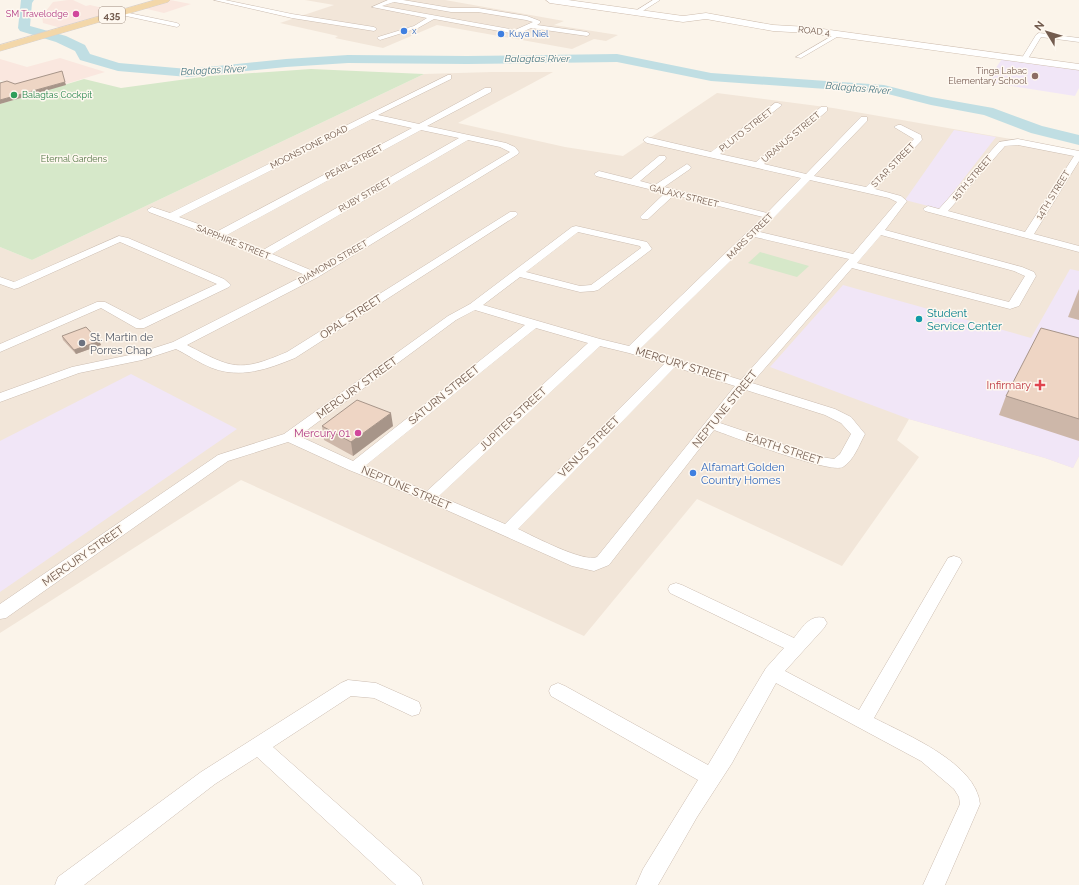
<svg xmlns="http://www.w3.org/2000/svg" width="1079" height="885" font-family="Raleway,sans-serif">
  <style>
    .residential { fill: #f2e6d9 }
    .commercial { fill: #fae7df }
    .education { fill: #f1e6f7 }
    .green { fill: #d6e8c9 }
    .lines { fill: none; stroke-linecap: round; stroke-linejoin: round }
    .river { fill: #c0dee3; fill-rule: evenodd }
    .street-casing { stroke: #ccbdb1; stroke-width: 1 }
    .secondary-casing { stroke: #cebdae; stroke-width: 1 }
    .primary-casing { stroke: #d8d1ce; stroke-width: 1 }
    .street { fill: #fff; fill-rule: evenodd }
    .secondary { fill: #fff; fill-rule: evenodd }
    .primary { fill: #f3d7a9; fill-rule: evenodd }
    .wall { fill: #cdb7a9 }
    .shaded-wall { fill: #a79589 }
    .building { fill: #eed5c4; stroke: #a79589 }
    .hotel-dot { fill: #d1479c; stroke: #fef8f0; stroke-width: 1.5 }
    .shop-dot { fill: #3f7fe0; stroke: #fef8f0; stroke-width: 1.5 }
    .education-dot { fill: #8d6e63; stroke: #fef8f0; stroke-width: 1.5 }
    .leisure-dot { fill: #2e9e5b; stroke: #fef8f0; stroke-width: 1.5 }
    .culture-dot { fill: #0f9aa8; stroke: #fef8f0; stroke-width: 1.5 }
    .worship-dot { fill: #6b7280; stroke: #fef8f0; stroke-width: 1.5 }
    .health-dot { fill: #e0444e; stroke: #fef8f0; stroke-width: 1.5 }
    .labels { text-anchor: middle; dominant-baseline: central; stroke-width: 3; stroke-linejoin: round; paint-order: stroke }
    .far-hotel-label { font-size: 9px; fill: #b23c85; stroke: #fef8f0; text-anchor: end }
    .far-shop-label { font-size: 9px; fill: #366cbe; stroke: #fef8f0; text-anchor: start }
    .far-street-label { font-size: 9px; fill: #735c4f; stroke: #fef8f0 }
    .far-education-label { font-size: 9px; fill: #785e54; stroke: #fef8f0; text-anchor: end }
    .far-leisure-label { font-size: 9px; fill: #27864d; stroke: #fef8f0; text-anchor: start }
    .far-park-label { font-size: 9px; fill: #567848; stroke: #fef8f0 }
    .shield { fill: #fef8f0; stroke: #9d8b7f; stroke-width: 1 }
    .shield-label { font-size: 10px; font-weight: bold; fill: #735c4f }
    .far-water-label { font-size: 10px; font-style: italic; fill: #4b7a85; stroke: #fef8f0 }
    .culture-label { font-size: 11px; fill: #0d838f; stroke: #fef8f0; text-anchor: start }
    .street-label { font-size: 11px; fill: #735c4f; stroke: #fef8f0 }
    .worship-label { font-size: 11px; fill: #5b616d; stroke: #fef8f0; text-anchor: start }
    .health-label { font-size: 11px; fill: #be3a42; stroke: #fef8f0; text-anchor: end }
    .hotel-label { font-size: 11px; fill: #b23c85; stroke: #fef8f0; text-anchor: end }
    .shop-label { font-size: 11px; fill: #366cbe; stroke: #fef8f0; text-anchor: start }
  </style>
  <rect width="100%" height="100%" fill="#fbf4ea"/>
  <!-- residential -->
  <g class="residential">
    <polygon points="305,0 445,0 564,21 554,25 618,35 606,41 594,39 572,49 437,25 383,48 335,38 338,36 280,23 334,5"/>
    <polygon points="492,72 553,72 458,123 565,147 623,156 717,93 833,108 1079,151 1079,456 1073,468 1045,458 909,419 897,440 919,457 842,566 697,499 584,636 241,480 0,633 0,247 32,260 424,74"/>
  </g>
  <!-- commercial -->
  <g class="commercial">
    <polygon points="68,0 73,0 86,6 90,5 116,11 61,28 43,23 42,16 53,2"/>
    <polygon points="170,0 191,4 164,13 143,8"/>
    <polygon points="60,58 105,72 0,104 0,86 9,83 0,80 0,59 27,67"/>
  </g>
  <!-- education -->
  <g class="education">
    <polygon points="1002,59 1079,70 1079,88 1075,96 986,82"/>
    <polygon points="954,130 996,137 940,209 905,200"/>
    <polygon points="1070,269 1079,271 1079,456 1073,468 1045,458 909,419 770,367 843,285 1031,338"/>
    <polygon points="131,374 237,429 0,592 0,441"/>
  </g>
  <!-- green -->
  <g class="green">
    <polygon points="311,69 424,74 32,260 0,247 0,104 84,79 121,88 209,76"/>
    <polygon points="760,252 809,266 797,277 748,263"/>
  </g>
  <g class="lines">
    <!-- river -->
    <polygon class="river" points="21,0 34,0 32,3 30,26 66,36 85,45 90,54 119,63 188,69 286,59 348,55 467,56 617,54 711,73 884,85 931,97 993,108 1042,126 1079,135 1079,145 1031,133 984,115 931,105 884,93 711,81 617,62 467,64 348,63 286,67 188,77 118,71 80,60 75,51 56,42 20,31 18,28"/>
    <defs>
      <g id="street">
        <polygon points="214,0 225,0 292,14 374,27 377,29 374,31 292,18"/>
        <path d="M388 0H403L451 8H478L527 16 540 21V23L537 25 587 32 590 34 587 36 531 28 520 33 515 34 434 19 418 28 380 40 377 38 378 37 414 26 427 18 372 7ZM394 2 451 12H478L526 20 533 22 515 30 382 6Z"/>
        <polygon points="653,0 660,0 638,14 634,14 634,12"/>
        <polygon points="119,11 177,23 180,25 177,27 117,14 116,13"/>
        <polygon points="837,33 842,34 801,58 796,57"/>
        <polygon points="1039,33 1079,38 1079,42 1041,37 1026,62 1022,62 1020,61 1036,35"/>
        <path d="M448 75H451V79L378 115 419 124 485 88H491V92L427 126 506 143 515 147 519 152 518 154 318 277 187 345C232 368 238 373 287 352L510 212H516L518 214 516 216 295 358C268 369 241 379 212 368 199 363 188 355 176 349L142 360 79 373 0 402V393L72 367 139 353 173 342 305 275 215 237 149 212 147 210 152 207 170 213ZM372 119 412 128 218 231 179 217ZM421 130 459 138 263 250 227 235ZM468 140 500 147 510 152 313 271 272 254Z"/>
        <path d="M775 103H778L782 105 720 154 756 162 821 107H827V111L764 164 806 174 861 117H867V121L814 176 866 187 914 139 894 127 898 125H901L921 135 922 140 875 189 901 196 907 201 885 230 1022 267 1034 272 1036 276 1019 306 1010 309 852 268 752 383 835 409 851 417 865 434C859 445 854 460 843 467 830 474 734 437 714 430L609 565 594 571 572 566 424 500 349 470 288 442 228 461 6 618 0 619V604L218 455 284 434 448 316 470 304 572 227 576 226 647 242 652 249 598 290 594 291 580 292 520 277 483 305 600 339 629 346 763 217 674 195 648 219H642L640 217 642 215 665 193 596 176 594 174 599 171 631 179 659 156H665L666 158 665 160 640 181 655 185 687 164 691 167 690 169 664 187 767 213 801 178 647 143 643 140 647 137 711 152ZM810 180 889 198 897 202 853 254 760 232ZM578 232 640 246 641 248 591 285 580 286 526 272ZM881 235 1014 271 1025 276 1009 302 857 263ZM755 237 849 259 741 380 640 349ZM475 310 525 325 353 461 299 436 456 320ZM536 328 588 343 427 491 365 466ZM600 346 629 353 664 364 505 524 439 496ZM675 367 735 386 597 557C584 563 533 536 518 529ZM746 390 825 415 841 423 851 434 840 454 834 459 821 457 720 423Z"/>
        <path d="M1018 139 1079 151V161L1034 234 1079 246V252L925 211 923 209 928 206 939 209 999 142ZM1018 145 1074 156 1025 232 948 211 1005 146Z"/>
        <polygon points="119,236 128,238 224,279 231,285 229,287 144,328 136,328 101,308 0,352 0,344 97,302 105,302 140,320 217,284 120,242 18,288 14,289 0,284 0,277 14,282"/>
        <path d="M954 556 960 558 962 562 874 718C907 735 976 763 980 804L945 885H923L960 804 959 797 954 789 921 761 776 683 732 763 697 817 658 885H636L643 869 698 780 551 696 549 691 551 686 558 683 565 686 708 765 766 668 784 648 670 593 668 589 670 585 676 583 682 585 794 638C802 628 810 614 824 618L827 623 824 628 785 671 859 710 948 558Z"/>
        <polygon points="348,680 376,683 419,702 421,708 419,714 412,716 374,698 351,696 273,747 420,877 423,885 396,885 257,757 215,784 84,885 55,885 58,877 201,772 341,683"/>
      </g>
      <polygon id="secondary" points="546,0 568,0 683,16 706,13 773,25 808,27 1079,64 1079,70 808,33 773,31 706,19 683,22 550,3"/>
      <polygon id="primary" points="155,0 170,0 168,2 0,51 0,45"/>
    </defs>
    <!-- street casing -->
    <use href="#street" class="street-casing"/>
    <!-- secondary casing -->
    <use href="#secondary" class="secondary-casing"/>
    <!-- primary casing -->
    <use href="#primary" class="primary-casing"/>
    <!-- street -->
    <use href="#street" class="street"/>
    <!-- secondary -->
    <use href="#secondary" class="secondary"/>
    <!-- primary -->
    <use href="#primary" class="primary"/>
  </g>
  <!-- wall -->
  <g class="wall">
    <polygon points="1079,289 1079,320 1068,317"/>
    <polygon points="62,336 99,341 101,345 76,354 63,340"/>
    <polygon points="1079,338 1079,441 999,415 1006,396"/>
    <polygon points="322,426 393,426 353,456 324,440"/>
  </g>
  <!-- shaded-wall -->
  <g class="shaded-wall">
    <polygon points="65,82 66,85 0,104 0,100"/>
    <polygon points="99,341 101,345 76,354 74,350"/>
    <polygon points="391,413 393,426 353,456 351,442"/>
  </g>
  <!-- building -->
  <g class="building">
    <polygon points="62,71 65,82 0,100 0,83 7,81 15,84"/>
    <polygon points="86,327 99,341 74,350 62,336"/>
    <polygon points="1041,328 1079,338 1079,419 1006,396"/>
    <polygon points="357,400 391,413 351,442 322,426"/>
  </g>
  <!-- markers -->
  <g class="hotel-dot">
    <circle cx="76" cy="14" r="4"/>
    <circle cx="358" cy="433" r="4"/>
  </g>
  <g class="shop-dot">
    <circle cx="404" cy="31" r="4"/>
    <circle cx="501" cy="34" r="4"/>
    <circle cx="693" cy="473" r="4"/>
  </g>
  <circle class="education-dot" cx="1035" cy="76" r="4"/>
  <circle class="leisure-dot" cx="14" cy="95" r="4"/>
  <circle class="culture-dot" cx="919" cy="319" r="4"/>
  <circle class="worship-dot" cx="82" cy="343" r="4"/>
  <path class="health-dot" d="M1038 379h4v4h4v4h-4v4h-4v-4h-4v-4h4z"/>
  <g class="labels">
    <!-- far-hotel labels -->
    <g class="far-hotel-label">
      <text x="68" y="14">SM Travelodge</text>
    </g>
    <!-- far-shop labels -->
    <g class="far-shop-label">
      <text x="412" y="31">x</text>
      <text x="509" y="34">Kuya Niel</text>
    </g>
    <!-- far-street labels -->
    <g class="far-street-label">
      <text transform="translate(814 31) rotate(6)">ROAD 4</text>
      <text transform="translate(746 130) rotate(-38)">PLUTO STREET</text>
      <text transform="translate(791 137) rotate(-40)">URANUS STREET</text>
      <text transform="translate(309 147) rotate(-27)">MOONSTONE ROAD</text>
      <text transform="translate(354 162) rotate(-28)">PEARL STREET</text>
      <text transform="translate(893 165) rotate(-46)">STAR STREET</text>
      <text transform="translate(972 178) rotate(-49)">15TH STREET</text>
      <text transform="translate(365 195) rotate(-30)">RUBY STREET</text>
      <text transform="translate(1053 195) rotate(-58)">14TH STREET</text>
      <text transform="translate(684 196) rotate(14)">GALAXY STREET</text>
      <text transform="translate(750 236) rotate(-45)">MARS STREET</text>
      <text transform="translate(233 242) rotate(22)">SAPPHIRE STREET</text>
      <text transform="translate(333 262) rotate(-30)">DIAMOND STREET</text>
    </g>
    <!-- far-education labels -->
    <g class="far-education-label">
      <text x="1027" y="71">Tinga Labac<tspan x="1027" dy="10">Elementary School</tspan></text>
    </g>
    <!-- far-leisure labels -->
    <g class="far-leisure-label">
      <text x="22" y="95">Balagtas Cockpit</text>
    </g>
    <!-- far-park labels -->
    <g class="far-park-label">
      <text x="74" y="159">Eternal Gardens</text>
    </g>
    <!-- shield labels -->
    <rect class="shield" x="99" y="7" width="26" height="16" rx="3"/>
    <g class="shield-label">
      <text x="112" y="15">435</text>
    </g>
    <!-- far-water labels -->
    <g class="far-water-label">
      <text x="537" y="58">Balagtas River</text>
      <text transform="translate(213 70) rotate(-3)">Balagtas River</text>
      <text transform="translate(858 88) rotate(5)">Balagtas River</text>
    </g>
    <!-- culture labels -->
    <g class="culture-label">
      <text x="927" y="313">Student<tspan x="927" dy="13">Service Center</tspan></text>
    </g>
    <!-- street labels -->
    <g class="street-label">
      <text transform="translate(351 317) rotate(-33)">OPAL STREET</text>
      <text transform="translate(682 365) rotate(17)">MERCURY STREET</text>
      <text transform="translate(357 388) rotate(-36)">MERCURY STREET</text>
      <text transform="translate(444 395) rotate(-39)">SATURN STREET</text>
      <text transform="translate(725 409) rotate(-51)">NEPTUNE STREET</text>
      <text transform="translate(513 419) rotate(-43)">JUPITER STREET</text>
      <text transform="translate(589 447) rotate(-45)">VENUS STREET</text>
      <text transform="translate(784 449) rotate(18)">EARTH STREET</text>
      <text transform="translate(406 488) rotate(23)">NEPTUNE STREET</text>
      <text transform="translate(83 556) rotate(-35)">MERCURY STREET</text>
    </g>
    <!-- worship labels -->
    <g class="worship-label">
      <text x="90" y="337">St. Martin de<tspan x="90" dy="13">Porres Chap</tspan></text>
    </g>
    <!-- health labels -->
    <g class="health-label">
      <text x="1031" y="385">Infirmary</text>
    </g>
    <!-- hotel labels -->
    <g class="hotel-label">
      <text x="350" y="433">Mercury 01</text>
    </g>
    <!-- shop labels -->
    <g class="shop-label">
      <text x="701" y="467">Alfamart Golden<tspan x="701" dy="13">Country Homes</tspan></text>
    </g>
  </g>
  <!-- north arrow -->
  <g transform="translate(1047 32) rotate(308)" stroke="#fef8f0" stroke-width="3" paint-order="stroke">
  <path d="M0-3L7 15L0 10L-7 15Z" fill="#735c4f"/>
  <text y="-6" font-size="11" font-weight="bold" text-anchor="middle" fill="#735c4f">N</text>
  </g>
</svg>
